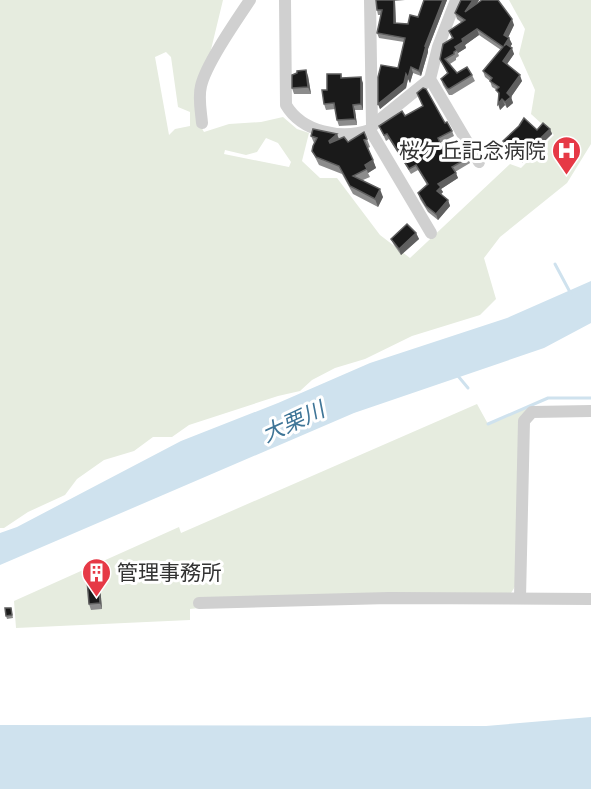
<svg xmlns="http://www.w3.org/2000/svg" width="591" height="789" font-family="Rubik,'Noto Sans JP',sans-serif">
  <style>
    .green { fill: #e6ecdf; fill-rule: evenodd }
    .water { fill: #cfe2ee }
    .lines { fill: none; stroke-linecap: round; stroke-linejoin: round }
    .stream { stroke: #cfe2ee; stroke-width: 3 }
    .street { stroke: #d0d0d0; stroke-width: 12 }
    .wall { fill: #8c8c8c }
    .shaded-wall { fill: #5f5f5f }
    .building { fill: #1a1a1a; stroke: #5f5f5f; stroke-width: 1.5 }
    .labels { text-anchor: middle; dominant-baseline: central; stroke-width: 6; stroke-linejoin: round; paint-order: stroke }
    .poi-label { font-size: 21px; fill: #333; stroke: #fff; text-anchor: end }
    .water-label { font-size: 22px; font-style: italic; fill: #3f7597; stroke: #fff }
  </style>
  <rect width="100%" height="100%" fill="#fff"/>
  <!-- green -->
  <g class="green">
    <path d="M0 0H223L208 62 200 125 204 132 229 124 261 122 283 117 297 129 309 133 302 161 320 178H337L380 235 410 258 510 164 521 168 554 135 531 114 535 90 519 54 525 29 509 0H591V144L567 183 500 237 484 258 496 299 480 315 412 336 365 359 335 368 312 380 300 391 278 396 189 425 172 437H153L134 451 104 460 77 479 65 495 28 512 4 528H0ZM166 52 171 57 178 107 190 112V126L175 129 169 135 155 57ZM266 138 278 143 291 162 289 167 224 154 225 150 246 155 257 152Z"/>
    <polygon points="477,404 488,424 529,406 532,412 524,421 516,585 511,593 199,608 190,609 190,620 16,628 14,601 179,527 181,533"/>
  </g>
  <!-- water -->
  <g class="water">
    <polygon points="591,281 591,323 544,348 354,413 0,565 0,533 17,527 181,441 278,403 370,363 507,318"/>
    <polygon points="591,717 591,789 0,789 0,725 486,726"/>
  </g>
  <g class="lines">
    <!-- stream -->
    <g class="stream">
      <polyline points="555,264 571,294"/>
      <polyline points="458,376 468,388"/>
      <polyline points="488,424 548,398 591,398"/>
    </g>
    <!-- street -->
    <g class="street">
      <path d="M285 0 286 105C302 132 341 140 370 130"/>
      <polyline points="456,0 438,47 430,79 479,162"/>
      <path d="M202 123C201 111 198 98 201 86 206 64 236 21 250 0"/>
      <polyline points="372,126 430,79"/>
      <polyline points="370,130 372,126 370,0"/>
      <polyline points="370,130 431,233"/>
      <polyline points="520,598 524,421 532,412 591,411"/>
      <polyline points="199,603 389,598 591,599"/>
    </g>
  </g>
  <!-- wall -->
  <g class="wall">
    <polygon points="376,0 405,0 395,1 396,23 408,24 418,17 424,0 447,0 428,49 428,52 421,76 413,73 410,83 408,79 406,88 380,109 378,104 398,68 404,42 379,38 377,33 381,15 378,15 377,10"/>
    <polygon points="461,0 479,0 476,4 514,25 508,37 509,38 512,44 510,47 514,54 507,64 522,81 511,97 513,103 507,108 505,105 500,110 499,97 497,90 492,87 490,81 485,77 483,71 501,50 479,35 465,45 466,48 458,53 459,56 456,58 456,60 450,64 457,73 472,75 475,81 452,95 449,95 443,85 441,79 447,73 440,59 452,39 449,31 462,23 457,19 455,13"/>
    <polygon points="341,74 342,78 363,83 363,110 355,110 357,125 339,126 337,120 335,109 326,110 324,104 327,90"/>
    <polygon points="308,76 311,94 294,94 292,88"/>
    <polygon points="417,93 452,131 454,136 440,143 447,158 468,158 470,163 455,172 458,178 441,189 443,192 441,194 448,200 450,206 438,220 428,212 420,199 418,193 427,185 418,170 411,174 389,139 386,141 379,126 405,116 423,106"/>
    <polygon points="550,129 552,134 522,163 505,146 503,141 537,130"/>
    <polygon points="337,134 339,139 348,142 367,139 370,147 368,148 376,168 368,173 370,177 363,180 383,197 378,207 353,194 342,174 319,165 312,151 314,143 311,136"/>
    <polygon points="416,233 419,239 401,255 394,245 391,239"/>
    <polygon points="100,586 102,609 91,610 89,604"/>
    <polygon points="11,608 13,618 7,619 6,616"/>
  </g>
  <!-- shaded-wall -->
  <g class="shaded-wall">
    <polygon points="394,0 395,0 395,1 396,28 394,23"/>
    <polygon points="443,0 447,0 428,49 428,52 421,76 419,71 425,46"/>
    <polygon points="473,0 479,0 468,18 465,12"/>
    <polygon points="512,19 514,25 506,42 504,35"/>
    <polygon points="477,29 479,35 465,45 466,48 458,53 455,47 462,39"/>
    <polygon points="509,38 512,44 507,52 504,46"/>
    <polygon points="512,48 514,54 505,67 503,61"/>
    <polygon points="411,67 413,73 410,83 408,78"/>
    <polygon points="306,70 308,76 311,94 308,87"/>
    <polygon points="406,74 408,79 406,88 380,109 378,104"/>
    <polygon points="520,75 522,81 511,97 513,103 507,108 505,102 507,93"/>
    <polygon points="361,77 363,83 363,110 361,104"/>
    <polygon points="502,99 505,105 500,110 498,104"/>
    <polygon points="353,105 355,110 357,125 355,119"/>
    <polygon points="550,129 552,134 522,163 520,158"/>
    <polygon points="337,134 340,142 332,149 329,141"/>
    <polygon points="373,160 376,168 368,173 365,165"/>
    <polygon points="456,173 458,178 441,189 443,192 439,196 437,191 438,184"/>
    <polygon points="380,189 383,197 378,207 375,199"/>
    <polygon points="448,200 450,206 438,220 436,214"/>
    <polygon points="416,233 419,239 401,255 399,249"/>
    <polygon points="98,579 100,586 102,609 100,603"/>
  </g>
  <!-- building -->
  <g class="building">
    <polygon points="376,0 394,0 394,23 408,24 410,15 418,17 424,0 443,0 425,46 426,46 419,71 411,67 408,78 406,74 404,83 378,104 378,77 381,65 398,68 405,38 377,33 382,10 377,10"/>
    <polygon points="461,0 473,0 465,12 482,0 498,0 512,19 504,35 509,38 504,46 506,44 512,48 503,61 520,75 507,93 511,97 505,102 502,99 498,104 499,93 496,90 499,87 490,81 492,78 483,71 503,47 477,29 462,39 463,42 455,47 457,50 454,52 454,54 445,59 457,73 467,67 472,75 449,89 447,88 441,79 448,73 440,59 443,44 453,38 449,31 465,20 455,13"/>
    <polygon points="306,70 308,87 292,88 292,75 297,73 297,71"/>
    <polygon points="327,74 341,74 341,78 361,77 361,104 353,105 355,119 337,120 334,103 324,104 322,90 327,90"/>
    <polygon points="423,88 426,89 445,123 447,122 452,131 438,138 447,158 462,148 468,158 452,167 456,173 438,184 441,187 437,191 448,200 436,214 426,206 418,193 428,184 416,165 409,169 387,134 384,135 379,126 402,111 405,116 423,106 417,93"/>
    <polygon points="524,118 537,130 543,123 550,129 520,158 503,141 519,126"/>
    <polygon points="313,129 337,134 329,141 330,143 344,137 348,142 364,132 367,139 364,140 373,160 365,165 367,169 353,176 380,189 375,199 350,186 339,166 316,157 312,151 313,146 317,138 311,136"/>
    <polygon points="407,224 416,233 399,249 391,239"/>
    <polygon points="98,579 100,603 89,604 87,580"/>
    <polygon points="5,608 11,608 12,615 6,616"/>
  </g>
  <!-- icons -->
  <defs>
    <symbol id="hospital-pin" viewBox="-11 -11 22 30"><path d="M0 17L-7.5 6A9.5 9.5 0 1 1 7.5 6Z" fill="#e63946" stroke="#fff"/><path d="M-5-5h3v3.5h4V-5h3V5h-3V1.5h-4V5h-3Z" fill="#fff"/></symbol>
    <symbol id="building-pin" viewBox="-11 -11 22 30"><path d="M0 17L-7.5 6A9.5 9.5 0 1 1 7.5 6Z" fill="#e63946" stroke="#fff"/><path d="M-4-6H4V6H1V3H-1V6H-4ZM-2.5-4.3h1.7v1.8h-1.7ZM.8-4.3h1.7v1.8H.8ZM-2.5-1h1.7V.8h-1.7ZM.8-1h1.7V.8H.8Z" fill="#fff"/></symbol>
  </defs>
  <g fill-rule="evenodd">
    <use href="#hospital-pin" x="550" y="134" width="33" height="45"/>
    <use href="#building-pin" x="80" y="556" width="33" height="45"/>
  </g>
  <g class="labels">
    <!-- poi labels -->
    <g class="poi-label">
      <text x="546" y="150">桜ケ丘記念病院</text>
      <text x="117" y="572" text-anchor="start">管理事務所</text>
    </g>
    <!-- water labels -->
    <g class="water-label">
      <text transform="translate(293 422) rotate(-25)">大栗川</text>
    </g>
  </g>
</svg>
